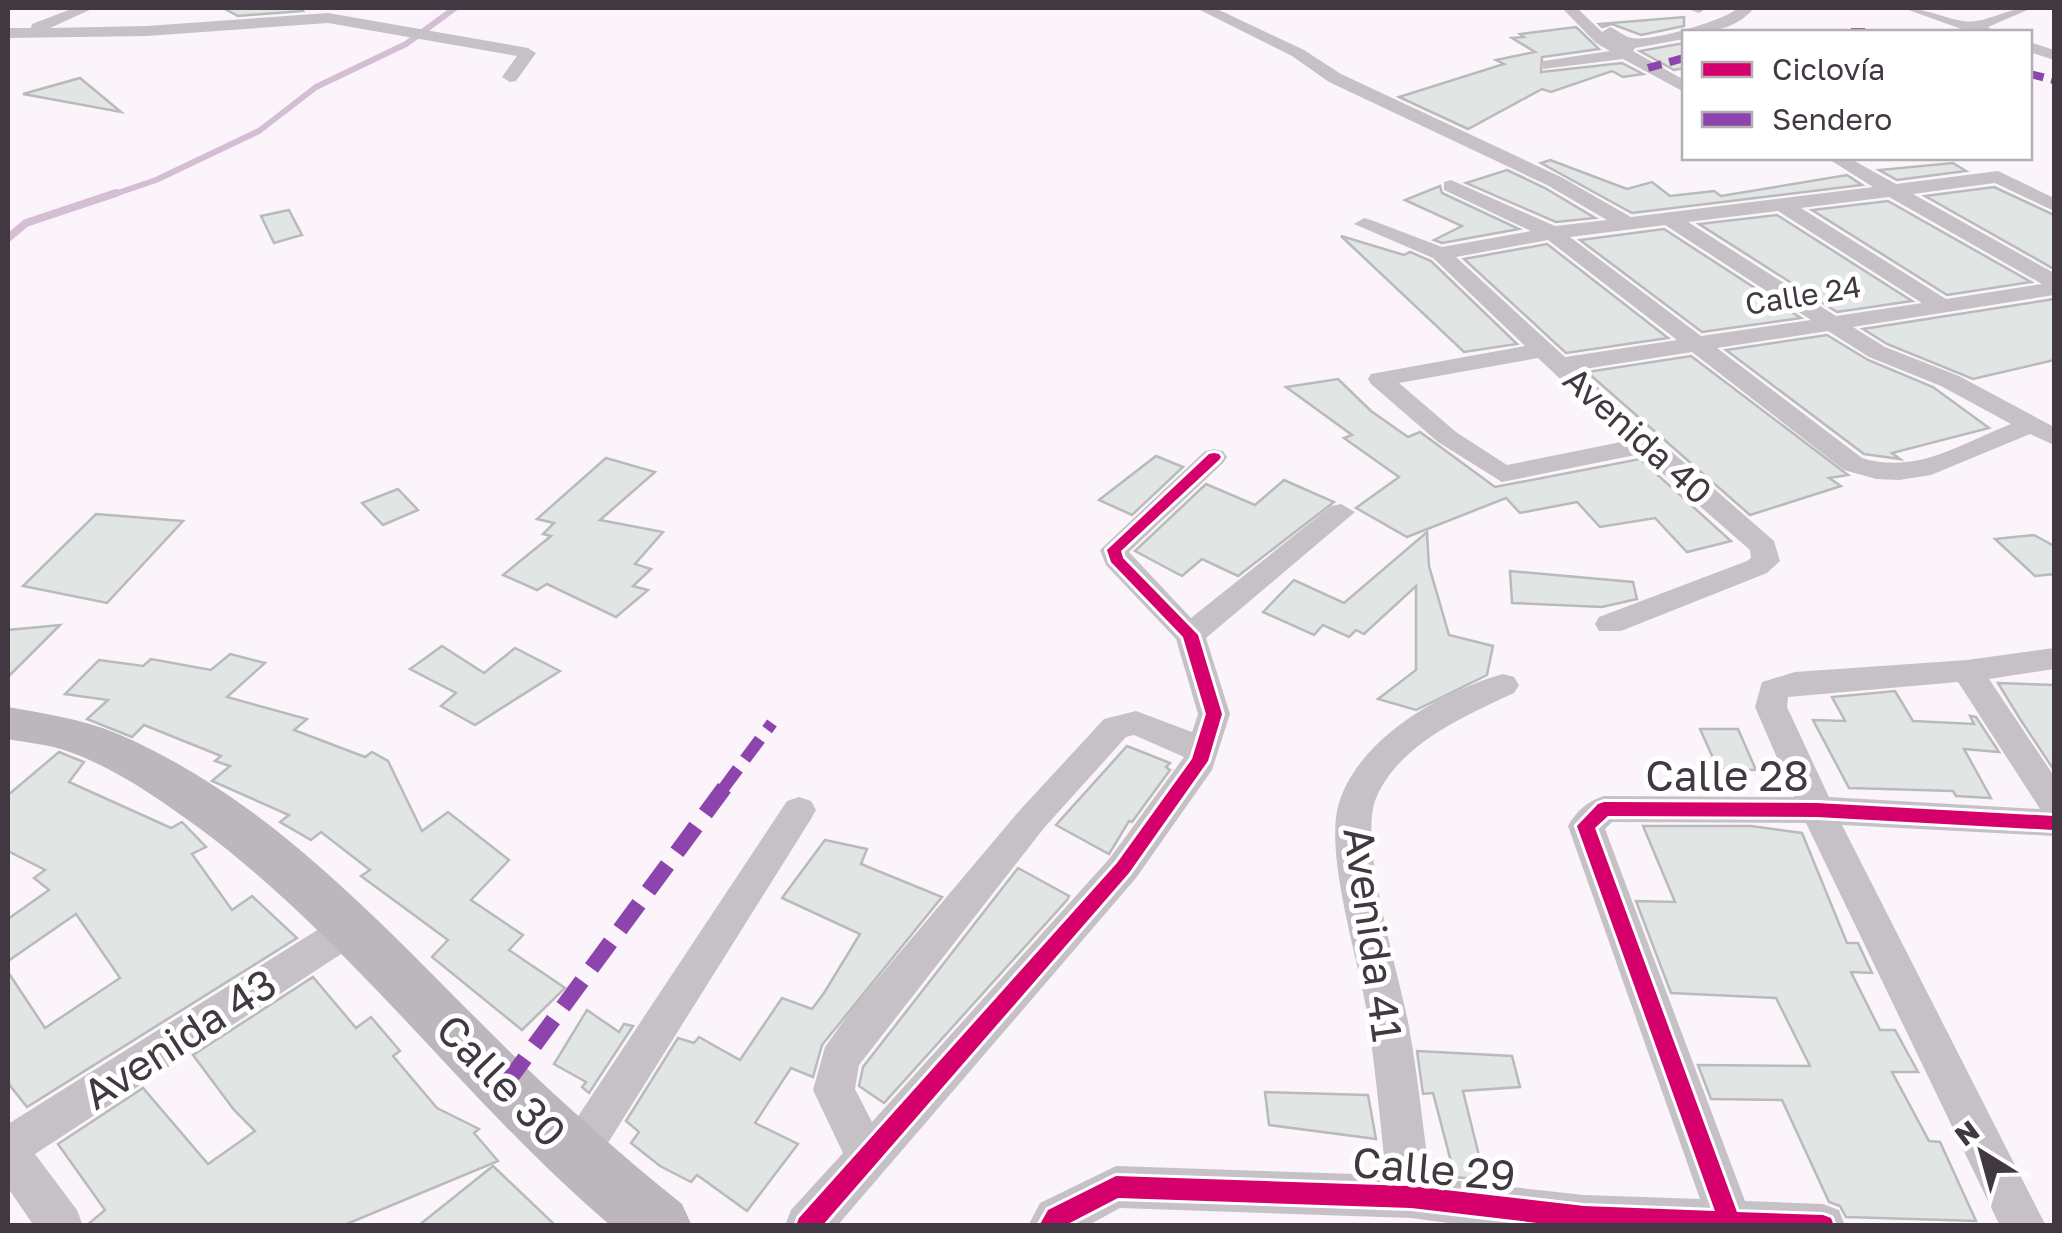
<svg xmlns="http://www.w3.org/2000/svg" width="2062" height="1233" font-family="'Golos Text',sans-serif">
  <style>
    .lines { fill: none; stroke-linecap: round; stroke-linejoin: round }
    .stream-far1 { stroke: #d3bed4; stroke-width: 6 }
    .stream { stroke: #d3bed4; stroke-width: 8 }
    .building { fill: #e1e5e3; stroke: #b8bbba; stroke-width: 2.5 }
    .minor { fill: #c5c1c6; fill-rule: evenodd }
    .secondary { fill: #bcb7bc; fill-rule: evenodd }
    .quiet-far2 { stroke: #8e44ad; stroke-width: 8; stroke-dasharray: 14 8; stroke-linecap: butt }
    .quiet-far1 { stroke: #8e44ad; stroke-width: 12; stroke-dasharray: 25 12; stroke-linecap: butt }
    .quiet { stroke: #8e44ad; stroke-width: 16; stroke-dasharray: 32 16; stroke-linecap: butt }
    .cycleway-casing { stroke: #fff; stroke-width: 6 }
    .cycleway { fill: #d6006c; fill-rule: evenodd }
    .labels { text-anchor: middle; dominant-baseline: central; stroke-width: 10; stroke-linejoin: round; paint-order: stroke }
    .far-street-label { font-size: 30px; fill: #413841; stroke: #fff }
    .street-label { font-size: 35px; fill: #413841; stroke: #fff }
    .near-street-label { font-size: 42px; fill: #413841; stroke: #fff }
  </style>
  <rect width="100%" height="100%" fill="#fbf5fb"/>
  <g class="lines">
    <!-- stream-far1 -->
    <polyline class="stream-far1" points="109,196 156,180 259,131 316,87 406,44 455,8"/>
    <!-- stream -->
    <polyline class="stream" points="8,238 26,223 116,193"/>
  </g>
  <!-- building -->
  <g class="building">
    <polygon points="223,8 301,8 303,11 238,16"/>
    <polygon points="1684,17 1684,26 1641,35 1612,24 1602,27 1599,24"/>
    <polygon points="1576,27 1599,49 1542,57 1541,72 1622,63 1643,74 1623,77 1612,71 1551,92 1542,89 1468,129 1399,97 1504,64 1496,60 1535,52 1512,38 1524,37 1520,34"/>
    <polygon points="1684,43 1684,68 1674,70 1640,51"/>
    <polygon points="80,78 121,112 23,94"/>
    <polygon points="1550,160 1627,189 1652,182 1670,196 1714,191 1721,196 1847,175 1862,185 1632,213 1541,163"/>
    <polygon points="1953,163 1966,171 1897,180 1879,170"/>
    <polygon points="1507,170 1545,188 1595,218 1556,222 1466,183"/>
    <polygon points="1440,186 1442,193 1519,229 1442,243 1434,240 1462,226 1405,200"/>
    <polygon points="1994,187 2054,215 2054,269 1925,196"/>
    <polygon points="1888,201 2031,282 1947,295 1812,210"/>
    <polygon points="289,210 302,235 274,243 261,216"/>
    <polygon points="1777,215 1912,301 1837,312 1699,224"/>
    <polygon points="1664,229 1801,318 1702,332 1580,240"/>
    <polygon points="1341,236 1404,255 1410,252 1431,261 1517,344 1464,352"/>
    <polygon points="1547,244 1668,338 1566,353 1464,259"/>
    <polygon points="2054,299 2054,360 1973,379 1887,344 1863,329"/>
    <polygon points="1827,335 1868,360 1933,387 1989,428 1892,453 1900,459 1864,454 1726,350"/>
    <polygon points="1691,356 1848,475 1829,478 1841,486 1750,515 1587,372"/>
    <polygon points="1338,379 1371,411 1408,437 1420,432 1495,487 1640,459 1731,541 1687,552 1655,518 1600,527 1577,502 1520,513 1506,498 1407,537 1356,508 1399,477 1344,438 1352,435 1286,387"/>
    <polygon points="1156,456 1183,467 1132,515 1099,500"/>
    <polygon points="606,458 655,472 600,520 663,532 635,564 651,569 633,586 648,590 616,617 547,584 537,590 503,575 551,536 543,534 554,523 537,519"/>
    <polygon points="1284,480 1334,502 1238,576 1202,559 1182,576 1135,551 1206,484 1255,505"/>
    <polygon points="398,489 418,510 383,525 362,503"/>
    <polygon points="96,514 183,521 107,603 23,586"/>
    <polygon points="1427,532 1429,566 1449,635 1493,646 1487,675 1416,710 1378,699 1416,670 1416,586 1364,634 1356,630 1349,637 1323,625 1314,635 1263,612 1294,580 1344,603"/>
    <polygon points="2034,535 2054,546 2054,574 2035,576 1995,539"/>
    <polygon points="1510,571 1633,582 1637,599 1602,607 1512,603"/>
    <polygon points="60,625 8,677 8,630"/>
    <polygon points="442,646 484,673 515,648 560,671 475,725 441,706 456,693 410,669"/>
    <polygon points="230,654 265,663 227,697 307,719 294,730 365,757 372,752 388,761 422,831 448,812 509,860 471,900 523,935 509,950 565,988 522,1030 432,957 448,940 361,876 370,870 321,832 311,840 280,822 289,815 212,781 230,766 215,761 221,756 144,725 132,737 87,719 108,700 65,694 99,660 143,666 151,659 211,670"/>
    <polygon points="1998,683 2054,685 2054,770 2020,719"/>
    <polygon points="1895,691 1913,721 1974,724 1970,716 1976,717 1999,752 1964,749 1991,798 1956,796 1953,791 1849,788 1813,720 1845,721 1832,697"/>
    <polygon points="1700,729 1738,729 1756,770 1718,769"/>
    <polygon points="1127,746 1170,763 1166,767 1170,770 1132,822 1129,821 1109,854 1056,825"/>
    <polygon points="59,752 84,762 69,782 171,828 182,822 206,847 192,854 232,910 252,896 297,938 27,1107 8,1083 8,972 45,1028 120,978 76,914 8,961 8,919 49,890 34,878 45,870 8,851 8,795"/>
    <polygon points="1643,826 1751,826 1802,833 1847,943 1858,943 1872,973 1851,972 1880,1030 1895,1030 1918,1072 1892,1072 1929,1141 1940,1142 1976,1221 1846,1217 1840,1206 1829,1202 1782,1100 1711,1099 1698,1065 1810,1066 1776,998 1671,993 1636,901 1675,902"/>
    <polygon points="825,840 867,849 861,864 942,897 822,1045 813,1077 791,1068 755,1123 798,1144 747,1211 697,1175 691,1182 660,1166 631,1143 639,1132 626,1121 678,1038 694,1043 699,1037 740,1060 782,998 812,1009 824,993 860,934 782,898"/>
    <polygon points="1018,868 1069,896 1067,900 884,1103 859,1086 863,1067"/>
    <polygon points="313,977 356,1028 371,1017 400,1051 393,1056 437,1108 479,1129 474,1133 498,1161 342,1226 86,1226 105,1210 58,1144 143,1088 208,1164 255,1131 234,1110 193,1055"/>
    <polygon points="587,1010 619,1032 624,1024 633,1026 589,1093 582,1087 586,1082 554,1064"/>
    <polygon points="1417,1051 1512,1056 1520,1087 1463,1091 1485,1180 1455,1177 1433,1093 1423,1094"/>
    <polygon points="1265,1092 1368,1095 1376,1139 1269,1125"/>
    <polygon points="493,1166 556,1226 418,1226"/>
  </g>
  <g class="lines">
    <!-- minor -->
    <g class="minor">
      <polygon points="74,8 94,8 50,28 147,26 328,13 528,48 536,53 516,81 510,82 502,77 517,56 328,23 147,36 8,38 8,28 31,28 32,24"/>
      <path d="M1196 8H1215L1304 50 1341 74 1561 177 1631 217 1873 187 1827 158H1849L1896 184 1998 171 2054 198V211L1995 183 1913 194 2054 273V295L1853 327 1885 347 1959 376 2054 427V445L2030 434 1931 475 1899 480 1876 479 1844 470 1692 352 1578 370 1774 541 1780 561 1767 573 1621 631H1599L1595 624 1599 617 1747 561 1751 558 1750 550 1640 454 1502 482 1438 442 1371 384 1368 379 1371 374 1525 346 1433 258 1354 224 1364 218 1371 220 1442 247 1531 231 1444 190V182L1451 180 1555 226 1607 220 1547 185 1329 82 1292 56ZM1889 197 2042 284 1946 299 1801 208ZM1778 211 1922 303 1836 316 1688 222ZM1665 225 1811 320 1701 336 1570 237ZM1548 240 1677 340 1565 357 1456 257ZM1828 331 1869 357 1941 386 2011 424C1962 443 1917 475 1862 458L1717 348ZM1538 358 1626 441 1507 465 1456 432 1399 383Z"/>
      <path d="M1562 8H1577L1602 32 1610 27C1617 30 1625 37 1632 38 1650 42 1724 21 1738 8H1754C1735 30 1713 32 1684 32V39L1635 48 1633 51 1684 80V92L1623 59 1543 69V61L1610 51 1596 43Z"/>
      <polygon points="1685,8 1707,8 1699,13"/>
      <path d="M1903 8C1927 7 1957 25 1976 21 1996 18 2010 7 2032 8L1988 27 1995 32 1967 31Z"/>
      <polygon points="2030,42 2054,50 2054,60 2030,52"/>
      <path d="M1214 449 1223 451 1227 457 1223 463 1129 552 1191 618 1331 506 1341 504 1355 512 1206 638 1230 714 1212 770 1136 878 837 1226H785L791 1210 843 1153 813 1090 825 1047 853 1008 1020 810 1104 719 1136 711 1192 732 1198 714 1176 639 1106 565 1100 550 1205 451ZM1134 735 1184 757 1110 858 872 1122 855 1089 859 1065 1044 828 1126 737Z"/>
      <path d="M2054 648V669L1989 679 2054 776V836L1842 825 2046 1226H2000L1806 823 1612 822 1605 829 1745 1201 1823 1204 1839 1210 1845 1226H1471L1411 1218 1120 1208 1087 1226H1028L1040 1203 1116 1166 1386 1175C1380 1119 1375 1063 1366 1007 1357 955 1324 851 1339 803 1359 738 1442 691 1503 674L1514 677 1519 685 1514 693C1465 716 1401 743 1377 796 1356 839 1400 976 1409 1027 1418 1077 1423 1128 1430 1178L1584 1195 1700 1199 1568 826C1576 811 1588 801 1604 796L1794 797 1755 707 1762 682 1795 672 1967 660ZM1958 682 2040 809 1829 797 1787 707 1788 697Z"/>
      <polygon points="799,797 811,801 816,810 811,819 591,1170 576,1176 561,1170 554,1156 561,1142 787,801"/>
      <polygon points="351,913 364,917 370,928 364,939 35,1154 77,1210 83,1226 34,1226 8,1188 8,1124 338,917"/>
    </g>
    <!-- secondary -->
    <path class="secondary" d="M8 707C46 714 83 719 118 734 273 800 389 933 506 1048 562 1103 621 1155 682 1204L692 1226H611C465 1102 353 942 199 828 158 798 115 768 67 751 48 744 27 743 8 739Z"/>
    <!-- quiet-far2 -->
    <g class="quiet-far2">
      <polyline points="1851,32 1869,32"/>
      <polyline points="1648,68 1684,58"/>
      <polyline points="2030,74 2054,80"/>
    </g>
    <!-- quiet-far1 -->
    <polyline class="quiet-far1" points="723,789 772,723"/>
    <!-- quiet -->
    <polyline class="quiet" points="506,1084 725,787"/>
    <defs>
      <g id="cycleway">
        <polygon points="1214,453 1219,454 1221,457 1219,460 1121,551 1123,558 1198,635 1222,714 1208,761 1129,873 822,1226 796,1226 799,1218 1117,863 1192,759 1206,714 1183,637 1111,562 1107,550 1209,454"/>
        <polygon points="1604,802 1817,803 2054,816 2054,830 1817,817 1608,816 1595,828 1737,1212 1823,1215 1831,1218 1834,1226 1563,1226 1411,1208 1118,1198 1064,1226 1039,1226 1048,1210 1116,1176 1411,1186 1584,1206 1715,1211 1577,826 1598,804"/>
      </g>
    </defs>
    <!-- cycleway casing -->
    <use href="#cycleway" class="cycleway-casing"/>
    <!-- cycleway -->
    <use href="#cycleway" class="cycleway"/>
  </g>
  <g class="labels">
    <!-- far-street labels -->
    <g class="far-street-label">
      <text transform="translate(1803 295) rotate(-9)">Calle 24</text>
    </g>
    <!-- street labels -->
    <g class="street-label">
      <text transform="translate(1638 435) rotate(42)">Avenida 40</text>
    </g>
    <!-- near-street labels -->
    <g class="near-street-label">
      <text x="1727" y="775">Calle 28</text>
      <text transform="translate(1374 934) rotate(82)">Avenida 41</text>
      <text transform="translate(179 1038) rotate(-33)">Avenida 43</text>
      <text transform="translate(502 1080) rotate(46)">Calle 30</text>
      <text transform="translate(1434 1168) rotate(5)">Calle 29</text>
    </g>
  </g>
  <!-- border -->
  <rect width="2062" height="1233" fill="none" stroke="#413841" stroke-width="20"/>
  <!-- legend -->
  <rect x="1682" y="30" width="350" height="130" fill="#ffffff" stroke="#b3afb3" stroke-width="2.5"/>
  <rect x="1702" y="62" width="50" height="15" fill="#d6006c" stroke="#b3afb3" stroke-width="2.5"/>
  <text x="1772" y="80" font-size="30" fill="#413841">Ciclovía</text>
  <rect x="1702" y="112" width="50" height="15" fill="#8e44ad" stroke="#b3afb3" stroke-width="2.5"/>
  <text x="1772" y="130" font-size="30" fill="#413841">Sendero</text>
  <!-- north arrow -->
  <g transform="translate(1982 1153) rotate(323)" stroke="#ffffff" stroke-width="8" paint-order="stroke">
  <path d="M0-8L18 38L0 25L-18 38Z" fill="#413841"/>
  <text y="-15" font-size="28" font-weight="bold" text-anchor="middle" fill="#413841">N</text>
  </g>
</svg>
